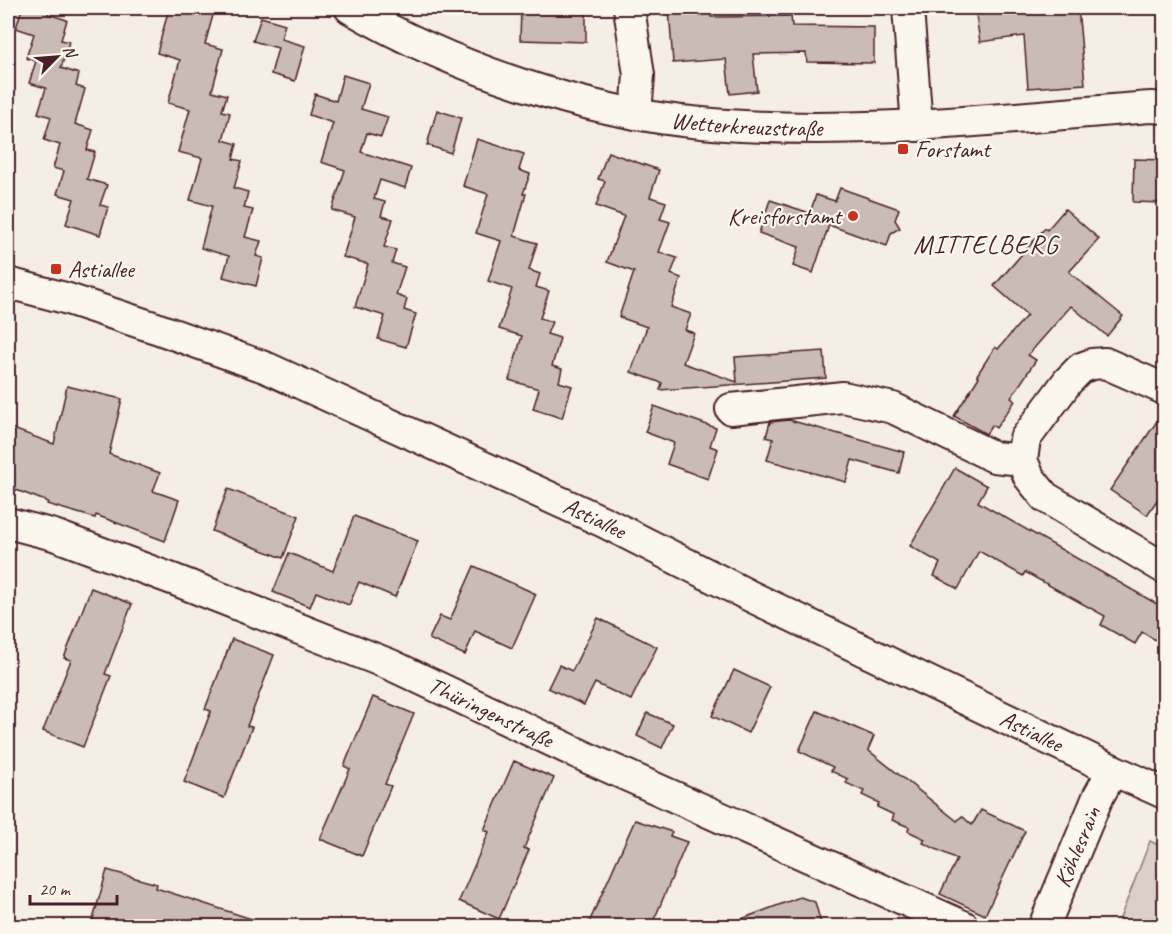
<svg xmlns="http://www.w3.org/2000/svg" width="1172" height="934" font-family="Caveat,sans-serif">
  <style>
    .green { fill: #dbd0c9; stroke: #92787a; stroke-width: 1.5 }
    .building { fill: #cabbb6; stroke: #4a1f2b; stroke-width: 1.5 }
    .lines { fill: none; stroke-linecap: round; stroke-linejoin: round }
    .minor-casing { stroke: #4a1f2b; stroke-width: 34 }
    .minor { stroke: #fbf7ec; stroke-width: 30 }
    .poi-dot { fill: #c8321e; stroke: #fbf7ec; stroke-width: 2 }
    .labels { text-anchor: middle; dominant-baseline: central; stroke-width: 4.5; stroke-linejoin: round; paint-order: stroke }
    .street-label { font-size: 24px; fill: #4a1f2b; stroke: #fbf7ec }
    .poi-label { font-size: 24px; fill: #4a1f2b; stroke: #fbf7ec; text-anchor: start }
    .neighbourhood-label { font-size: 26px; letter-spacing: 1.5px; fill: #4a1f2b; stroke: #fbf7ec }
  </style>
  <rect width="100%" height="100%" fill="#f4eee4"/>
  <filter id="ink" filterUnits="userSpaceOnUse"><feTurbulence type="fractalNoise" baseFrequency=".0167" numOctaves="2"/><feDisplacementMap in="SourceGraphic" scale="12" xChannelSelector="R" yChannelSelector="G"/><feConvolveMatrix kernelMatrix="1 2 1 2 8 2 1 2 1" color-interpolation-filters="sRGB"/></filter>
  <g filter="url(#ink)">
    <!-- green -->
    <polygon class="green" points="1150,841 1164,848 1164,926 1117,926"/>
    <!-- building -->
    <g class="building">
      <polygon points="22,8 50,8 48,14 67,20 61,40 69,42 61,68 79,74 76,86 85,89 75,124 93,130 87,150 95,152 87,179 107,185 100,205 108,207 100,235 66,224 74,199 57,194 64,171 53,168 60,145 44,140 51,117 38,113 46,88 29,83 36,61 26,58 34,34 16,28"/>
      <polygon points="169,8 215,8 205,44 223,49 212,91 227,95 222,111 230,113 223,140 237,144 233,159 242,161 234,188 248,192 244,208 253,210 245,237 261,241 256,256 263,258 256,286 223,277 229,256 201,248 212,206 190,200 202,158 178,152 190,109 168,103 180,60 157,53"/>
      <polygon points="521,8 586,8 586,42 520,40"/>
      <polygon points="710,8 711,17 791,16 792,26 874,27 874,63 807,62 806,53 753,54 757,91 730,94 726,59 673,63 669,10"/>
      <polygon points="975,8 1078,8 1085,84 1028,88 1024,36 980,42"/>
      <polygon points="261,17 285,24 281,39 305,46 295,81 271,74 278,48 253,41"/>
      <polygon points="343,75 369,83 361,109 388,117 381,137 367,133 361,152 411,168 405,188 380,180 374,199 385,202 381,216 393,219 384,247 396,250 392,263 405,267 396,295 407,299 404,310 416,314 406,347 378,339 385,316 355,307 368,264 343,257 355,217 332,210 345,170 321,162 333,123 309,115 315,94 336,101"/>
      <polygon points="437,110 461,118 451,153 427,145"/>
      <polygon points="477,139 524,154 519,170 530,174 523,194 526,194 514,236 537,243 529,270 540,274 536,287 549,291 540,318 552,322 547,334 560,338 552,366 562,369 559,382 572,386 562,418 533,409 539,389 509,380 522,336 499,329 512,289 488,281 501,241 476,233 488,194 463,186"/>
      <polygon points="608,152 659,170 650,197 666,202 660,219 670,222 659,252 677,258 671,274 681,278 671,307 691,314 685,330 694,333 683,363 737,382 735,357 824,351 826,378 660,390 662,383 631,372 647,327 619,317 634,272 607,262 624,216 596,206 605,181 598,179"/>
      <polygon points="1134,159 1164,160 1164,203 1133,202"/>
      <polygon points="840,188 899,209 895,220 900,228 891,233 887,246 829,225 813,273 793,266 799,247 759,233 770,200 810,213 816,195 835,201"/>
      <polygon points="1065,209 1099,239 1069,272 1123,316 1107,336 1071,306 1028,355 1036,360 1011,398 1015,401 996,428 992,425 986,434 954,416 979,377 977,375 995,347 998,349 1027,315 994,286 1045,228 1047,230"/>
      <polygon points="67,386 122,399 109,454 160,473 153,491 179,500 165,541 96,515 95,518 47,504 48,502 8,487 8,427 54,444"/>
      <polygon points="654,406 716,428 710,446 718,449 708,479 667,464 674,443 645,432"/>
      <polygon points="1164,411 1164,490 1147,515 1110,490"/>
      <polygon points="789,420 904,452 899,473 852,460 846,482 767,460 773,439 766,437 770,422"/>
      <polygon points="955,468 987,486 978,502 1164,608 1164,645 1142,632 1135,644 1101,625 1105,616 1025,572 1023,576 979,551 958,589 934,576 940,563 910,546"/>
      <polygon points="228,489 299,516 283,558 212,531"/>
      <polygon points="354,516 418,541 395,597 359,582 349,605 316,592 310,607 273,592 289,553 333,571"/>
      <polygon points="474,566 536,594 512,648 475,631 465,655 429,639 440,616 450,620"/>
      <polygon points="91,588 132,604 105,674 111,676 83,747 43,731 71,660 64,658"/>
      <polygon points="598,618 657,647 631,700 595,683 584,705 548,688 559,665 572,671"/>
      <polygon points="232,639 274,655 247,726 252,727 224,798 184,782 211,711 205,709"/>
      <polygon points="734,670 770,687 748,733 712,716"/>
      <polygon points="373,697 414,714 385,784 391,786 362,856 320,839 350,769 344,766"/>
      <polygon points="817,711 874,736 868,750 957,821 962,816 972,825 981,810 1025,831 985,915 940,894 957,859 923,843 925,839 908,831 909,827 892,820 894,815 877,807 879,803 862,795 864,791 846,783 848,779 831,771 833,767 799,751"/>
      <polygon points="647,713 673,724 662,748 637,736"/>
      <polygon points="514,761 554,778 524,848 529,850 499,919 459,901 489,832 484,830"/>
      <polygon points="635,820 672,832 670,836 687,842 657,913 650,927 587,927"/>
      <polygon points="107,870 157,884 156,888 261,922 260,927 104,927 92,923"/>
      <polygon points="800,897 815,902 822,927 728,927 728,924"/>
    </g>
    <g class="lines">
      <defs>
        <g id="minor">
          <path id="s1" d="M350 8C452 67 584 113 702 123 852 137 1002 118 1151 107L1164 108"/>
          <polyline points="629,8 639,75 636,114"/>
          <polyline points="908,8 917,126"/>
          <path id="s2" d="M8 283 65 298 156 328 267 368 604 522 748 595 1113 770 1164 793"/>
          <polyline points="1164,389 1105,363 1092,364 1081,368 1068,381 1025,439 1022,460 1029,477 1045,497 1164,568"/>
          <polyline points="731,409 843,397 893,408 994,457 1022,460"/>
          <path id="s3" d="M8 523 54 535 175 580 391 665 590 759 963 926"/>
          <path id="s4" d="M1044 926 1098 797 1113 770"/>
        </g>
      </defs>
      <!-- minor casing -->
      <use href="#minor" class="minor-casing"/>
      <!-- minor -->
      <use href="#minor" class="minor"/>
    </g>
  </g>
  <!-- markers -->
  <g class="poi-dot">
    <rect x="897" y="143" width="12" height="12" rx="3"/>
    <circle cx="853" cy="216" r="6"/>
    <rect x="50" y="263" width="12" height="12" rx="3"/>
  </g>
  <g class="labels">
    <!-- street labels -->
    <g class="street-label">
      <text stroke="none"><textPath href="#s1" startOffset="418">Wetterkreuzstraße</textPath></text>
      <text stroke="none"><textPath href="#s2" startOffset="633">Astiallee</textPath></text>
      <text stroke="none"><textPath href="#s3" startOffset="519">Thüringenstraße</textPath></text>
      <text stroke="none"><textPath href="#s2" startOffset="1119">Astiallee</textPath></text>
      <text stroke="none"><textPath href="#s4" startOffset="86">Köhlesrain</textPath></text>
    </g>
    <!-- poi labels -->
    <g class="poi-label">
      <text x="915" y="149">Forstamt</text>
      <text x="841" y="216" text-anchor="end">Kreisforstamt</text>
      <text x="68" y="269">Astiallee</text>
    </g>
    <!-- neighbourhood labels -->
    <g class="neighbourhood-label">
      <text x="986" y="244">MITTELBERG</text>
    </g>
  </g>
  <!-- margin -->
  <rect width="1172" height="934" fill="none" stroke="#fbf7ec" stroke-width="30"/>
  <rect x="15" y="15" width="1142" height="904" fill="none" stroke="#4a1f2b" stroke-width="2" filter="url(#ink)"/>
  <!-- north arrow -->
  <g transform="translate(57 57) rotate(65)" stroke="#fbf7ec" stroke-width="4.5" paint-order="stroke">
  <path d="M0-4.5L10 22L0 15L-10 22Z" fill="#4a1f2b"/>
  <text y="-9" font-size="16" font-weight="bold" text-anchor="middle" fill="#4a1f2b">N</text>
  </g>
  <!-- scale -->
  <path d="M30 895v9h87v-9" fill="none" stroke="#4a1f2b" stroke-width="3"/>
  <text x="39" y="895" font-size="18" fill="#4a1f2b" stroke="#fbf7ec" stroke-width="4.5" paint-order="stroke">20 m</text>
</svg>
